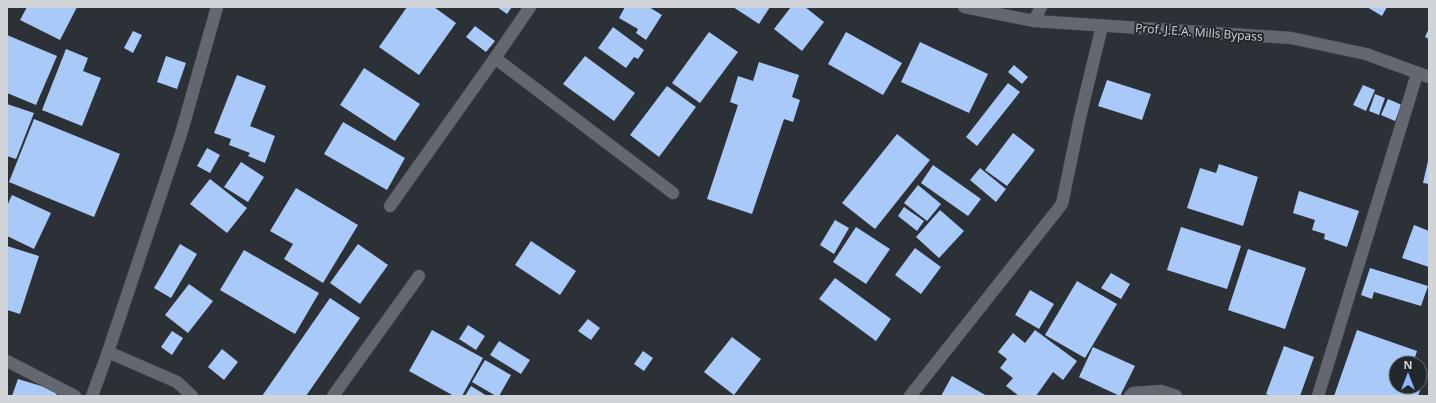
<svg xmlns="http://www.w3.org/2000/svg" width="1436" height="403" font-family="'Open Sans',sans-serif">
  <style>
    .building { fill: #a9c9f9 }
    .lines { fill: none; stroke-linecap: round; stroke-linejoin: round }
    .minor-casing { stroke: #4a4d52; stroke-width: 13 }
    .minor { stroke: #636870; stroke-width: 12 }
    .labels { text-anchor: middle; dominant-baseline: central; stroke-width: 4; stroke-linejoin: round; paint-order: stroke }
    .street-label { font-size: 12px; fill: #d1d4d8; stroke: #22272d }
  </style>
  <rect width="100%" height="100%" fill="#2c3137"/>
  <!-- building -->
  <g class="building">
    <polygon points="27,7 77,7 60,40 20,20"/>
    <polygon points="407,7 434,7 456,23 419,75 379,47"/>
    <polygon points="497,7 512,7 507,14"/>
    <polygon points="625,7 649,7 662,15 646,40 636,33 638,29 619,18"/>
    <polygon points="733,7 770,7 759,24"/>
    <polygon points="791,7 805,7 824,22 802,51 774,29"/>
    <polygon points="1367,7 1387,7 1382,16"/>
    <polygon points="475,26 495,41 486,52 466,37"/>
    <polygon points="613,27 644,50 638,59 634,57 626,68 598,48"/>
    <polygon points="1429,28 1429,39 1425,37"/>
    <polygon points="133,31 142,35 133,53 124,48"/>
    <polygon points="709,32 738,52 700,103 672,83"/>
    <polygon points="846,32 902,63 883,95 828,64"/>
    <polygon points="7,35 57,56 36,105 7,93"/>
    <polygon points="920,42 988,74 969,113 901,82"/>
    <polygon points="66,49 88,58 83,71 101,78 82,126 42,110"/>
    <polygon points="166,56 186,63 177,89 157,82"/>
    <polygon points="585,56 635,93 614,121 563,84"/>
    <polygon points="759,62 799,75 792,97 800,100 793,122 784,119 752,214 707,199 738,105 730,102 738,76 753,81"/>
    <polygon points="1014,65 1028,77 1022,84 1008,72"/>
    <polygon points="364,68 420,104 395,141 340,105"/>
    <polygon points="237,75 266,86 250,126 275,136 265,163 248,156 250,153 229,145 231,139 214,133"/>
    <polygon points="1107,80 1151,94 1142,120 1098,106"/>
    <polygon points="1008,83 1020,92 977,146 966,137"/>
    <polygon points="1363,85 1375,90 1366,111 1353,105"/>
    <polygon points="667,86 696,107 659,157 630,135"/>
    <polygon points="1375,94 1385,98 1379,115 1369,111"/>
    <polygon points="1388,99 1402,105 1395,121 1381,115"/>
    <polygon points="7,104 34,113 16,159 7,156"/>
    <polygon points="34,119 120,154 94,217 9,182"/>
    <polygon points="343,122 405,158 387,190 324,154"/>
    <polygon points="1013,133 1035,150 1007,186 985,170"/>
    <polygon points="897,134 930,160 875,229 842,203"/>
    <polygon points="207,148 220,155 210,173 197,166"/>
    <polygon points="1428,161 1429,161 1429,184 1423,183"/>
    <polygon points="241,162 264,177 248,202 224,187"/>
    <polygon points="1219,164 1258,177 1243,226 1187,208 1200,168 1216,173"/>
    <polygon points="933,165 981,199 968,216 921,183"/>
    <polygon points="980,168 1006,189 996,202 970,180"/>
    <polygon points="210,179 247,208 227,233 190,204"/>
    <polygon points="918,185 941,204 927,221 904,203"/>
    <polygon points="296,188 358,225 323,283 284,259 293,244 270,231"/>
    <polygon points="1299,191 1359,211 1347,247 1324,239 1325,234 1312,230 1315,220 1293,213"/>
    <polygon points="12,195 51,213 34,249 7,236 7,206"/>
    <polygon points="904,207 924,221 917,231 898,216"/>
    <polygon points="940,210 964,231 939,258 916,237"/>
    <polygon points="835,220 849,228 834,254 820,245"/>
    <polygon points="1414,225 1429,231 1429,267 1402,258"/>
    <polygon points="856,227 890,249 866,284 833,262"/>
    <polygon points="1181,227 1241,246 1227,289 1167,270"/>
    <polygon points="531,241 576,271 560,295 515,265"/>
    <polygon points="180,244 197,254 171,298 154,288"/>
    <polygon points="358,244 388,265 360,304 330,283"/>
    <polygon points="7,246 39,256 20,314 7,310"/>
    <polygon points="915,248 941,267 921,294 895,275"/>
    <polygon points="1248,249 1306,268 1285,329 1228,310"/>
    <polygon points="244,250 319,293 295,334 220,290"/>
    <polygon points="1370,268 1428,286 1421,306 1374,292 1372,299 1361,295"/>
    <polygon points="1111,273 1130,284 1121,299 1101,288"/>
    <polygon points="835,278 891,319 876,341 819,299"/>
    <polygon points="1077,281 1117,304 1085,358 1045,335"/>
    <polygon points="189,284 213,301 188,333 165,315"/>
    <polygon points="1030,290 1054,304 1039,329 1015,315"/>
    <polygon points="330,298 360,318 306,396 262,396"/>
    <polygon points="588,319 600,328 591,340 578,331"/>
    <polygon points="468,325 485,336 476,350 459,339"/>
    <polygon points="432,330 483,358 462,396 454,396 409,371"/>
    <polygon points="1035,330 1077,361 1063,380 1053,372 1036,396 1019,396 1006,386 1013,378 1000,368 1007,359 998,352 1013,333 1025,343"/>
    <polygon points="1357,330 1417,351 1413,363 1396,363 1396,387 1420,387 1420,372 1423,373 1423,382 1418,396 1334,396"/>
    <polygon points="172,331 183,338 172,355 161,347"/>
    <polygon points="732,337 761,359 734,395 704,372"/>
    <polygon points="499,341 530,360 521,374 490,355"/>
    <polygon points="1284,346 1314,357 1300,396 1272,396 1266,394"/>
    <polygon points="1093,347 1135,366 1120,396 1079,377"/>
    <polygon points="222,349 238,362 224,380 208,367"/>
    <polygon points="643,351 653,358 644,371 634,364"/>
    <polygon points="485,360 511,375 499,396 496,396 472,382"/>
    <polygon points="952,376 987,396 941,396"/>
    <polygon points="18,379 58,391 56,396 12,396"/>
    <polygon points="471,386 487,396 465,396"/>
  </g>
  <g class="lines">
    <defs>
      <g id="minor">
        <polyline points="964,7 1034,21 1291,38 1366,54 1429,77"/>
        <polyline points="1034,21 1041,7"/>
        <polyline points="495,58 673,193"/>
        <polyline points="390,206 495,58 530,7"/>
        <polyline points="108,352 177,382 192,396"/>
        <polyline points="7,361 75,396"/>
        <polyline points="92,396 108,352 181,134 217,7"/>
        <polyline points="333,396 419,276"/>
        <polyline points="910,396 1062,204 1080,117 1102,26"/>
        <polyline points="1130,396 1133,393 1161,391 1176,396"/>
        <polyline points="1318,396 1417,74"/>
      </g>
    </defs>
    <!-- minor casing -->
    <use href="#minor" class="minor-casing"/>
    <!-- minor -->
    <use href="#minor" class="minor"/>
  </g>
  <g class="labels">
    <!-- street labels -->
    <g class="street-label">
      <text transform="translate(1199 32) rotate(4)">Prof. J.E.A. Mills Bypass</text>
    </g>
  </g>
  <!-- border -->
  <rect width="1436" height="403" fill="none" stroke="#d1d4d8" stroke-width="16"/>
  <!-- north arrow -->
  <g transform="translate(1408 375)"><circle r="19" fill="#22272d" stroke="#686c71"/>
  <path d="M0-3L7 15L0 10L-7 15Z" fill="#8cb9fc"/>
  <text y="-6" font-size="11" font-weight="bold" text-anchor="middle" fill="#d1d4d8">N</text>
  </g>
</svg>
